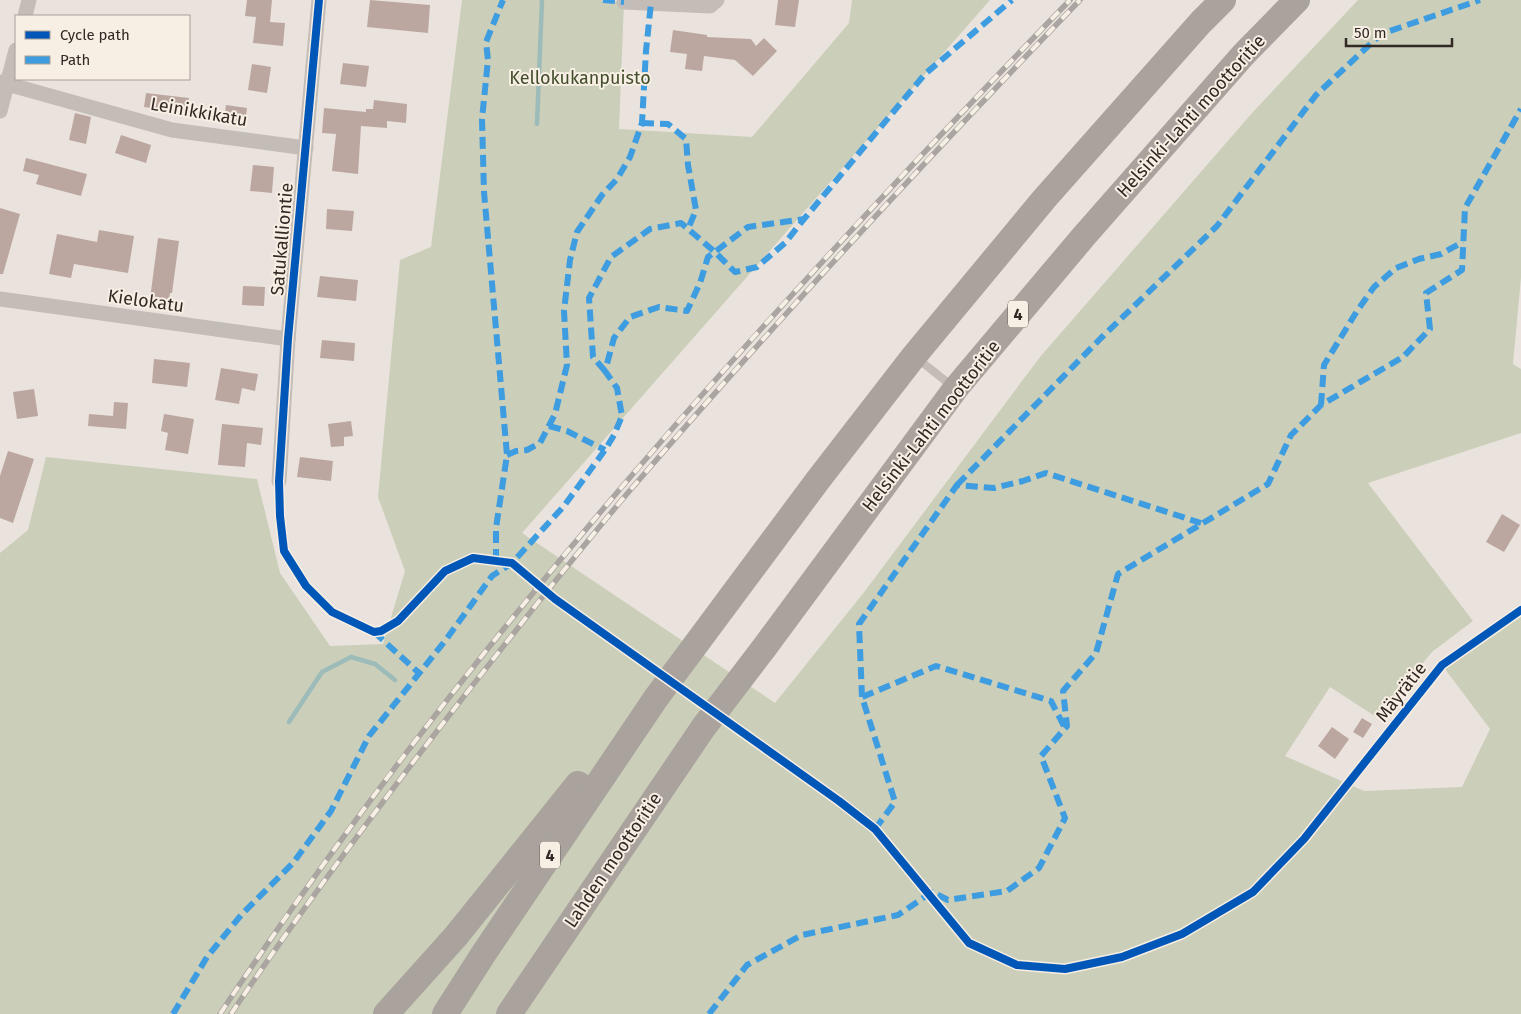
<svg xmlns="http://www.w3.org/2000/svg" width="1521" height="1014" font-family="'Fira Sans',sans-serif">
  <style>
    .green { fill: #cbceb8 }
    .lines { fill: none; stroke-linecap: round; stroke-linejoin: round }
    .stream { stroke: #9cbbb9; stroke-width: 4.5 }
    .building { fill: #bca7a0 }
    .service { stroke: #c3bcb7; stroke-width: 8 }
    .minor { stroke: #c3bcb7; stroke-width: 15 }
    .motorway { stroke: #a9a29d; stroke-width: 26 }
    .rail-casing { stroke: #aaa5a1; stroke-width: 5.5 }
    .rail { stroke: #f7eee4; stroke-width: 4; stroke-dasharray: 11; stroke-linecap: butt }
    .quiet { stroke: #3e9ce0; stroke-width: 6; stroke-dasharray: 12 6; stroke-linecap: butt }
    .cycleway-casing { stroke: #f7eee4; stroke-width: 11 }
    .cycleway { stroke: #0057b8; stroke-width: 8 }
    .labels { text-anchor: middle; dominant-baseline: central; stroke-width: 4; stroke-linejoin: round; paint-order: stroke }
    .shield { fill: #f7eee4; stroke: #6d645f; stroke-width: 1 }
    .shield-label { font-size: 16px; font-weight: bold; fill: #322926 }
    .park-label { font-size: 18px; fill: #434f2c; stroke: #f7eee4 }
    .street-label { font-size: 18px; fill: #322926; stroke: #f7eee4 }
  </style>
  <rect width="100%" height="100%" fill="#eae3dd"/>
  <!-- green -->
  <polygon class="green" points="462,0 600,0 624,2 619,129 752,137 849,23 852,0 990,0 522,533 775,703 865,591 1040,357 1253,112 1358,0 1521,0 1521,277 1513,364 1521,369 1521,433 1368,483 1473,621 1432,652 1378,718 1330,687 1285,756 1364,791 1462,787 1490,729 1442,665 1521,610 1521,1014 0,1014 0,553 28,530 46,457 257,479 280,573 330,646 383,644 405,571 378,497 400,260 431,247"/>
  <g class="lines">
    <!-- stream -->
    <g class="stream">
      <polyline points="537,124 542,0"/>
      <polyline points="289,722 322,672 351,657 375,664 395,680"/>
    </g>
  </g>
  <!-- building -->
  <g class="building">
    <polygon points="247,0 272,0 270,22 285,23 283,46 253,43 256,17 245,16"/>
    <polygon points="370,0 430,5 428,33 367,27"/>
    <polygon points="778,0 799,0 795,27 775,25"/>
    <polygon points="673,30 707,35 707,37 751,39 756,46 764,38 777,51 753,76 735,60 704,56 702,71 685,69 687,54 670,52"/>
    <polygon points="343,63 369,66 366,87 340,84"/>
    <polygon points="252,64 271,67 267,93 248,90"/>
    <polygon points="146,93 189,98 187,113 144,107"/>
    <polygon points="374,100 407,104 406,123 387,121 387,128 361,126 358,174 332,171 336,134 322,133 324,108 366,112 366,109 373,109"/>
    <polygon points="226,105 247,108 245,124 224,121"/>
    <polygon points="75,113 91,117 86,144 69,140"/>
    <polygon points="121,135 151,145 146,163 115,153"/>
    <polygon points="26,158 87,174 81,196 36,184 39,175 23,171"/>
    <polygon points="253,165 274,167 272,193 250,191"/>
    <polygon points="0,208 20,214 3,274 0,274"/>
    <polygon points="327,209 354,211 352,231 326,229"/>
    <polygon points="99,230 134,236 128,273 74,264 71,278 49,274 57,234 97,242"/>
    <polygon points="158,238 179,241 172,293 170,293 169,301 150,299"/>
    <polygon points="320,276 358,280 356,301 317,297"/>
    <polygon points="243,286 265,287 264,306 242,305"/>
    <polygon points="322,340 355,343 354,361 320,358"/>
    <polygon points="154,359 190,363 187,387 152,383"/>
    <polygon points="221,368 258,374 255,391 242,388 239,404 215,400"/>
    <polygon points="34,389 38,416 17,419 13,392"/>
    <polygon points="114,402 128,403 126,429 88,426 89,414 113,416"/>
    <polygon points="164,414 194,419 188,454 165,450 168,433 161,431"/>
    <polygon points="351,421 353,436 344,437 344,446 331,447 328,424"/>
    <polygon points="222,424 263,428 261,445 247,443 245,467 218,465"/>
    <polygon points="8,451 34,459 13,523 0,518 0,476"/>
    <polygon points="300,457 333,461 331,481 297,477"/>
    <polygon points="1502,514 1520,525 1504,552 1486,542"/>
    <polygon points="1362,718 1372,724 1363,738 1353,732"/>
    <polygon points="1332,727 1349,739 1335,759 1318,746"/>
  </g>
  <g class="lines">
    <!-- service -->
    <g class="service">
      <polyline points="918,359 952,386"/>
      <polyline points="1344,791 1442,665 1521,610"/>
    </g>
    <!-- minor -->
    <g class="minor">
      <polyline points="624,2 710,6 717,0"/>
      <polyline points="25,16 29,0"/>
      <polyline points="0,82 172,130 306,148"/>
      <polyline points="0,111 16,50"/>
      <polyline points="0,299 288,339"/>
      <polyline points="279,481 288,339 319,0"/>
    </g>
    <!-- motorway -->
    <g class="motorway">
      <polyline points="386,1014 456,936 578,784"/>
      <polyline points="445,1014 484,953 656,698 818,480 914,356 1045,198 1201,22 1223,0"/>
      <polyline points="509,1014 703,728 764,648 956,388 1084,236 1244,54 1297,0"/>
    </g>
    <defs>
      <g id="rail">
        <path d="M220 1014C464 645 763 317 1070 0"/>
        <path d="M231 1014C300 911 375 811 451 713 508 640 566 566 626 495 772 325 925 161 1080 0"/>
      </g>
    </defs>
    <!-- rail casing -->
    <use href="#rail" class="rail-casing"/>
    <!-- rail -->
    <use href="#rail" class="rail"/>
    <!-- quiet -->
    <g class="quiet">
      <polyline points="603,0 624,2"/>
      <polyline points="642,123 668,124 686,139 688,165 696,210 688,229"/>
      <polyline points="605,371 593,357 589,298 611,257 650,229 681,223 715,252 735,272 757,267 785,243 804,219"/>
      <polyline points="1321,405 1324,365 1357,311 1374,287 1396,268 1419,259 1441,254 1463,242"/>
      <polyline points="549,426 567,431 605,450"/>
      <polyline points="507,455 516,451 527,450 540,443 555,414 567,365 564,311 570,260 577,232 602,195 617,179 630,157 642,123 646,51 651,3"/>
      <polyline points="957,485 1101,338 1217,226 1316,95 1381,34 1480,0"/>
      <polyline points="496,561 496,528 507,455 484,192 482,119 488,60 486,42 503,0"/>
      <polyline points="374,632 419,673"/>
      <polyline points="862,697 859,624 957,485 994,488 1023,481 1046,473 1201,523"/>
      <polyline points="875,829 895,802 862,697 936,666 1051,701 1065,728"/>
      <polyline points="173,1014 207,957 242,914 293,863 331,811 369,736 445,641 492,576 512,563 564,506 605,450 614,435 622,416 617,388 605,371 614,338 630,317 659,307 687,311 700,283 708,257 748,227 804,219 925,74 1012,0"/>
      <polyline points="709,1014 747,965 802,935 898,915 932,892 948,900 1007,891 1039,868 1065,818 1041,756 1067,726 1063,691 1096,653 1118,574 1268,484 1291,435 1321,405 1403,357 1430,329 1426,293 1462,270 1465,208 1521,109"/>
    </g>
    <defs>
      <polyline id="cycleway" points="319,0 288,339 279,481 280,516 284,551 306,586 332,612 374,632 381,631 398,621 445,571 473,558 512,563 555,599 839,801 875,829 969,943 1017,965 1065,969 1122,957 1182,934 1253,892 1304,839 1442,665 1521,610"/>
    </defs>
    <!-- cycleway casing -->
    <use href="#cycleway" class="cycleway-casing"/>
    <!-- cycleway -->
    <use href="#cycleway" class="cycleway"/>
  </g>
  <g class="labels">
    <!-- shield labels -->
    <g class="shield">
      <rect x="1008" y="300.5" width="20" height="27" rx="4"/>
      <rect x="540" y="841.5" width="20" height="27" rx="4"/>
    </g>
    <g class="shield-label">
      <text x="1018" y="314">4</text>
      <text x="550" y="855">4</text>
    </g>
    <!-- park labels -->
    <g class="park-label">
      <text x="580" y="78">Kellokukanpuisto</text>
    </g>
    <!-- street labels -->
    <g class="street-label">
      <text transform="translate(199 112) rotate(10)">Leinikkikatu</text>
      <text transform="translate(1191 116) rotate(-48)">Helsinki-Lahti moottoritie</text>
      <text transform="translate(282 239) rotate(-85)">Satukalliontie</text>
      <text transform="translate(146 301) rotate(8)">Kielokatu</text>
      <text transform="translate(931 426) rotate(-52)">Helsinki-Lahti moottoritie</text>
      <text transform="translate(1401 692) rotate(-52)">Mäyrätie</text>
      <text transform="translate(613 860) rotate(-56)">Lahden moottoritie</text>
    </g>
  </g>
  <!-- legend -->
  <rect x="15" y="15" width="175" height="65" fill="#f7eee4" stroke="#a89f98"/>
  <rect x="25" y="31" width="25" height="8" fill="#0057b8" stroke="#a89f98"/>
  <text x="60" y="40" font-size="15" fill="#322926">Cycle path</text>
  <rect x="25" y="56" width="25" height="8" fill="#3e9ce0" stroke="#a89f98"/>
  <text x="60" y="65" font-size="15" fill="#322926">Path</text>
  <!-- scale -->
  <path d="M1346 38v8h106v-8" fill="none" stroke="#322926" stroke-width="2.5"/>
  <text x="1354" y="38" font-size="15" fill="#322926" stroke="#f7eee4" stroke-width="4" paint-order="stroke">50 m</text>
</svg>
